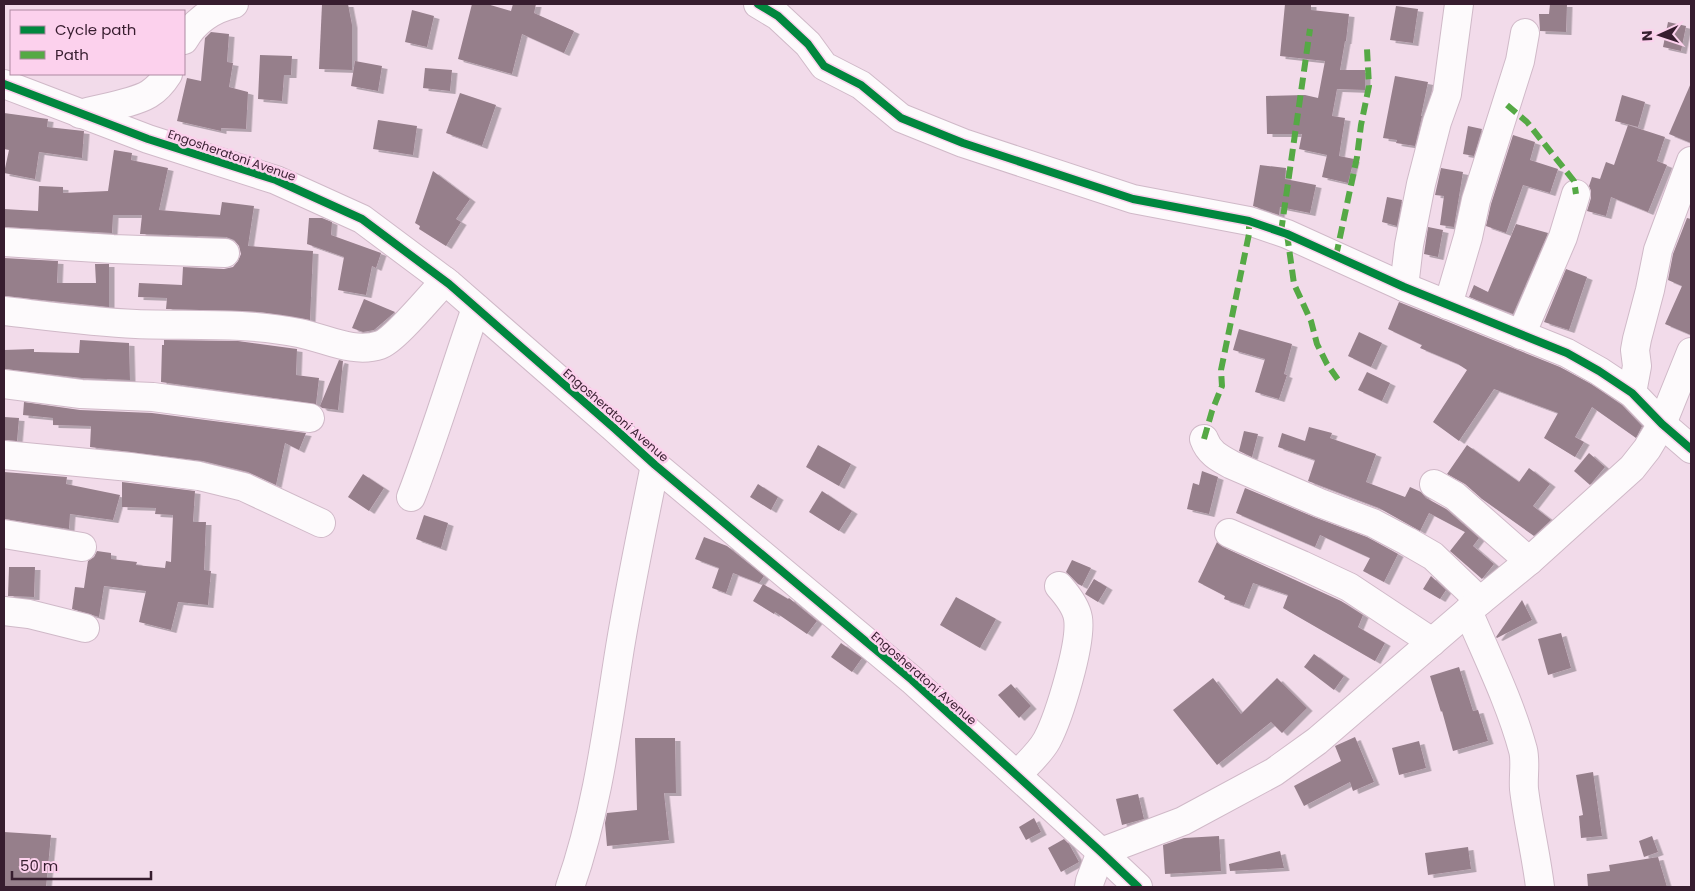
<svg xmlns="http://www.w3.org/2000/svg" width="1695" height="891" font-family="Poppins,sans-serif">
  <style>
    .building { fill: #967f8b; filter: url(#shadow) }
    .lines { fill: none; stroke-linecap: round; stroke-linejoin: round }
    .minor-casing { stroke: #d0b9c8; stroke-width: 30 }
    .minor { stroke: #fdfafc; stroke-width: 28 }
    .quiet { stroke: #55a945; stroke-width: 6; stroke-dasharray: 12 6; stroke-linecap: butt }
    .cycleway-casing { stroke: #fcd1ed; stroke-width: 11 }
    .cycleway { stroke: #00873e; stroke-width: 8 }
    .labels { text-anchor: middle; dominant-baseline: central; stroke-width: 5; stroke-linejoin: round; paint-order: stroke }
    .street-label { font-size: 12px; fill: #371d2f; stroke: #fcd1ed }
  </style>
  <defs>
    <filter id="shadow"><feDropShadow dx="5.5" dy="3" stdDeviation="0" flood-color="#0004"/></filter>
  </defs>
  <rect width="100%" height="100%" fill="#f2dbea"/>
  <!-- building -->
  <g class="building">
    <polygon points="322,4 348,4 352,25 352,70 319,69"/>
    <polygon points="472,4 487,4 511,11 513,4 536,4 534,13 574,31 564,53 522,34 512,74 458,59"/>
    <polygon points="1285,4 1311,4 1311,10 1349,14 1346,41 1345,41 1340,70 1365,70 1365,90 1337,89 1332,116 1345,118 1339,156 1354,159 1348,183 1322,177 1327,155 1299,149 1302,134 1267,134 1266,96 1305,95 1318,98 1325,61 1280,56"/>
    <polygon points="1550,4 1567,4 1566,32 1540,31 1539,14 1549,14"/>
    <polygon points="1396,6 1418,9 1413,43 1390,40"/>
    <polygon points="412,10 434,16 427,47 405,42"/>
    <polygon points="1668,22 1686,26 1681,51 1663,47"/>
    <polygon points="211,32 229,34 227,62 233,63 229,87 248,92 246,129 221,128 221,131 177,121 187,78 201,81 205,38"/>
    <polygon points="260,55 292,56 291,75 284,75 282,101 258,99"/>
    <polygon points="355,61 382,66 378,91 351,86"/>
    <polygon points="425,68 452,70 450,91 423,88"/>
    <polygon points="1395,76 1428,82 1421,116 1422,116 1415,146 1396,143 1397,140 1383,138"/>
    <polygon points="1691,83 1691,143 1669,134"/>
    <polygon points="460,93 496,105 482,146 446,133"/>
    <polygon points="1622,95 1645,102 1638,127 1615,121"/>
    <polygon points="4,113 48,119 47,127 84,131 82,158 39,152 35,179 4,173 9,150 4,149"/>
    <polygon points="378,120 417,126 413,155 373,149"/>
    <polygon points="1628,125 1665,137 1657,161 1667,165 1648,212 1611,197 1606,216 1587,211 1591,198 1591,191 1589,186 1592,177 1600,179 1606,162 1614,165"/>
    <polygon points="1468,126 1482,129 1474,156 1463,154"/>
    <polygon points="1513,135 1535,142 1530,160 1558,169 1550,193 1523,185 1506,233 1486,226 1491,204"/>
    <polygon points="114,150 132,153 131,160 168,168 159,210 220,215 222,202 254,206 248,246 313,251 310,320 260,312 166,309 167,298 138,297 139,283 182,285 183,267 224,269 233,267 238,261 241,254 239,246 234,240 226,237 140,234 142,215 113,215 112,233 4,227 4,209 38,211 39,186 63,187 63,193 108,191"/>
    <polygon points="1260,165 1286,168 1285,179 1316,185 1310,213 1280,207 1279,215 1253,206"/>
    <polygon points="1441,168 1463,172 1454,227 1440,225 1444,196 1435,195"/>
    <polygon points="433,171 470,199 456,219 461,222 446,246 419,229 420,226 415,223"/>
    <polygon points="1387,197 1402,200 1397,226 1382,222"/>
    <polygon points="309,218 322,218 332,222 331,235 381,253 376,268 372,266 366,295 338,290 344,257 307,244"/>
    <polygon points="1687,218 1691,219 1691,335 1665,324 1682,286 1668,280 1673,254"/>
    <polygon points="1516,224 1548,233 1513,314 1469,297 1474,285 1488,292"/>
    <polygon points="1428,227 1443,230 1438,257 1424,254"/>
    <polygon points="4,258 58,261 57,283 96,283 95,264 109,264 109,307 4,296"/>
    <polygon points="1566,269 1587,277 1569,330 1544,322"/>
    <polygon points="364,299 395,312 374,330 363,332 352,328"/>
    <polygon points="1399,302 1560,367 1591,384 1622,405 1642,426 1636,438 1592,407 1575,437 1584,442 1575,457 1544,438 1558,413 1494,389 1459,441 1433,422 1467,370 1458,364 1420,348 1422,345 1388,329"/>
    <polygon points="1239,329 1292,344 1284,374 1287,375 1279,399 1255,392 1265,359 1233,350"/>
    <polygon points="1359,332 1382,343 1371,367 1348,356"/>
    <polygon points="80,340 129,343 130,380 82,378 4,369 4,350 34,349 34,352 79,353"/>
    <polygon points="164,340 238,341 297,349 296,375 319,378 316,404 161,382 162,345 164,345"/>
    <polygon points="339,360 343,361 338,410 322,408 320,406"/>
    <polygon points="1367,372 1390,383 1382,401 1358,390"/>
    <polygon points="24,402 80,410 152,413 306,433 299,450 285,443 276,485 248,472 203,461 90,447 91,426 53,425 53,418 23,415"/>
    <polygon points="4,417 19,418 17,441 4,440"/>
    <polygon points="1309,427 1332,433 1330,438 1376,454 1366,482 1405,497 1410,487 1421,492 1426,498 1446,509 1479,538 1473,546 1494,564 1482,579 1450,551 1465,532 1429,513 1420,531 1379,508 1308,481 1315,460 1278,447 1282,433 1305,441"/>
    <polygon points="1244,431 1258,434 1252,457 1239,451"/>
    <polygon points="818,445 851,464 839,486 806,467"/>
    <polygon points="1467,445 1519,482 1529,468 1550,484 1533,506 1551,520 1534,536 1482,499 1465,484 1447,474"/>
    <polygon points="1589,453 1605,467 1590,485 1574,471"/>
    <polygon points="1202,471 1218,477 1209,514 1187,509 1193,483 1199,485"/>
    <polygon points="4,472 67,477 66,484 120,495 113,520 70,514 69,529 4,519"/>
    <polygon points="363,474 384,488 369,511 348,497"/>
    <polygon points="122,482 195,491 193,522 206,522 204,570 211,571 208,605 178,602 171,630 139,622 146,591 104,586 99,617 72,609 75,587 84,588 88,561 94,557 97,551 111,553 111,559 137,562 136,565 165,568 166,561 171,562 173,515 155,514 156,508 122,507"/>
    <polygon points="758,484 778,497 771,510 750,497"/>
    <polygon points="1245,488 1314,517 1367,537 1398,554 1384,582 1363,571 1370,558 1320,535 1315,547 1236,513"/>
    <polygon points="822,491 852,511 839,531 809,512"/>
    <polygon points="424,515 448,523 441,548 416,539"/>
    <polygon points="704,537 727,546 764,576 759,583 733,573 726,593 712,588 719,568 695,559"/>
    <polygon points="1217,542 1223,547 1341,601 1363,615 1358,627 1385,643 1375,661 1283,608 1288,595 1253,583 1244,606 1224,599 1225,596 1198,582"/>
    <polygon points="1072,560 1091,568 1082,586 1078,584 1066,572"/>
    <polygon points="9,567 35,567 34,597 8,596"/>
    <polygon points="1431,576 1446,590 1440,599 1423,589"/>
    <polygon points="1094,579 1107,587 1098,602 1085,594"/>
    <polygon points="763,584 788,599 789,598 817,621 807,634 775,612 774,614 753,601"/>
    <polygon points="956,597 996,619 980,648 940,625"/>
    <polygon points="1522,600 1532,620 1497,638 1496,637"/>
    <polygon points="1561,633 1571,668 1548,675 1538,639"/>
    <polygon points="841,643 862,658 852,672 831,657"/>
    <polygon points="1314,654 1344,676 1334,690 1304,667"/>
    <polygon points="1459,667 1473,711 1478,710 1488,741 1453,751 1442,711 1441,712 1430,676"/>
    <polygon points="1213,678 1241,714 1277,678 1307,708 1282,733 1271,722 1217,765 1173,710"/>
    <polygon points="1011,684 1031,706 1019,718 998,695"/>
    <polygon points="1355,737 1374,782 1353,791 1350,782 1304,806 1294,786 1341,761 1335,746"/>
    <polygon points="635,738 675,738 676,793 664,793 669,840 607,846 605,823 607,813 637,810"/>
    <polygon points="1419,741 1426,768 1399,775 1392,748"/>
    <polygon points="1593,772 1602,836 1581,838 1579,816 1583,815 1576,775"/>
    <polygon points="1138,794 1144,819 1122,825 1116,799"/>
    <polygon points="1034,818 1041,832 1026,840 1019,827"/>
    <polygon points="4,832 51,835 46,887 4,887"/>
    <polygon points="1219,836 1221,871 1165,874 1163,845 1184,838"/>
    <polygon points="1652,836 1658,852 1644,857 1639,841"/>
    <polygon points="1064,839 1069,844 1079,862 1061,872 1048,848"/>
    <polygon points="1468,847 1471,869 1428,875 1425,853"/>
    <polygon points="1280,851 1284,868 1230,871 1229,864"/>
    <polygon points="1658,857 1667,887 1588,887 1587,874 1610,871 1609,865"/>
  </g>
  <g class="lines">
    <defs>
      <g id="minor">
        <polyline points="758,4 778,16 808,44 824,66 861,85 901,118 963,143 1133,199 1249,221 1287,234 1404,287 1567,353 1599,371 1632,393 1662,424 1691,449"/>
        <path d="M184 40C195 21 213 9 234 4"/>
        <polyline points="4,84 148,139 276,180 362,219 449,284 614,428 655,465 912,680 1101,852 1138,887"/>
        <path d="M80 114C100 108 132 104 149 94 157 89 163 82 168 74"/>
        <polyline points="4,242 113,249 225,253"/>
        <polyline points="1404,287 1409,245 1421,184 1437,122 1447,94 1459,4"/>
        <polyline points="1448,305 1468,237 1476,200 1520,61 1525,33"/>
        <path d="M4 311C48 316 92 322 136 324 190 326 246 322 299 333 325 338 353 354 380 345 395 340 432 294 445 281"/>
        <polyline points="1521,335 1563,237 1576,194"/>
        <polyline points="4,384 81,394 153,397 310,418"/>
        <polyline points="1632,393 1637,366 1635,350 1637,339 1650,290 1658,250 1691,161"/>
        <path d="M1204 439C1209 453 1219 458 1232 465L1320 503 1373 523 1407 541 1433 556 1480 601"/>
        <polyline points="4,455 130,467 199,476 244,487 321,523"/>
        <polyline points="1434,484 1455,496 1529,561"/>
        <path d="M411 497C435 435 454 371 476 308"/>
        <polyline points="1229,533 1302,565 1349,587 1432,642"/>
        <polyline points="4,534 82,547"/>
        <polyline points="4,611 29,614 85,628"/>
        <path d="M1468 611C1487 656 1510 702 1523 750 1526 762 1523 776 1524 789 1528 822 1536 854 1540 887"/>
        <path d="M1017 775C1027 764 1040 753 1047 740 1059 717 1082 643 1078 618 1076 606 1067 595 1059 586"/>
        <path d="M570 887C596 813 606 737 618 660 628 595 642 530 655 465"/>
        <polyline points="1089,887 1090,881 1101,852 1183,821 1274,772 1317,741 1468,611 1529,561 1632,468 1647,449 1662,424 1691,352"/>
      </g>
    </defs>
    <!-- minor casing -->
    <use href="#minor" class="minor-casing"/>
    <!-- minor -->
    <use href="#minor" class="minor"/>
    <!-- quiet -->
    <g class="quiet">
      <polyline points="1507,105 1527,122 1574,181 1576,194"/>
      <polyline points="1281,232 1310,29"/>
      <polyline points="1287,234 1294,284 1311,321 1317,344 1327,364 1341,384"/>
      <polyline points="1336,256 1357,157 1361,125 1369,86 1367,49"/>
      <polyline points="1204,439 1212,411 1222,386 1221,370 1249,234 1249,221"/>
    </g>
    <defs>
      <g id="cycleway">
        <polyline points="758,4 778,16 808,44 824,66 861,85 901,118 963,143 1133,199 1249,221 1287,234 1404,287 1567,353 1599,371 1632,393 1662,424 1691,449"/>
        <polyline points="4,84 148,139 276,180 362,219 449,284 614,428 655,465 912,680 1101,852 1138,887"/>
      </g>
    </defs>
    <!-- cycleway casing -->
    <use href="#cycleway" class="cycleway-casing"/>
    <!-- cycleway -->
    <use href="#cycleway" class="cycleway"/>
  </g>
  <g class="labels">
    <!-- street labels -->
    <g class="street-label">
      <text transform="translate(232 155) rotate(19)">Engosheratoni Avenue</text>
      <text transform="translate(616 415) rotate(41)">Engosheratoni Avenue</text>
      <text transform="translate(924 678) rotate(41)">Engosheratoni Avenue</text>
    </g>
  </g>
  <!-- border -->
  <rect width="1695" height="891" fill="none" stroke="#371d2f" stroke-width="10"/>
  <!-- legend -->
  <rect x="10" y="10" width="175" height="65" fill="#fcd1ed" stroke="#ad89a1"/>
  <rect x="20" y="26" width="25" height="8" fill="#00873e" stroke="#ad89a1"/>
  <text x="55" y="35" font-size="15" fill="#371d2f">Cycle path</text>
  <rect x="20" y="51" width="25" height="8" fill="#55a945" stroke="#ad89a1"/>
  <text x="55" y="60" font-size="15" fill="#371d2f">Path</text>
  <!-- north arrow -->
  <g transform="translate(1660 35) rotate(267)" stroke="#fcd1ed" stroke-width="4" paint-order="stroke">
  <path d="M0-4L9 19L0 12L-9 19Z" fill="#371d2f"/>
  <text y="-8" font-size="14" font-weight="bold" text-anchor="middle" fill="#371d2f">N</text>
  </g>
  <!-- scale -->
  <path d="M12 871v8h139v-8" fill="none" stroke="#371d2f" stroke-width="2.5"/>
  <text x="20" y="871" font-size="15" fill="#371d2f" stroke="#fcd1ed" stroke-width="4" paint-order="stroke">50 m</text>
</svg>
